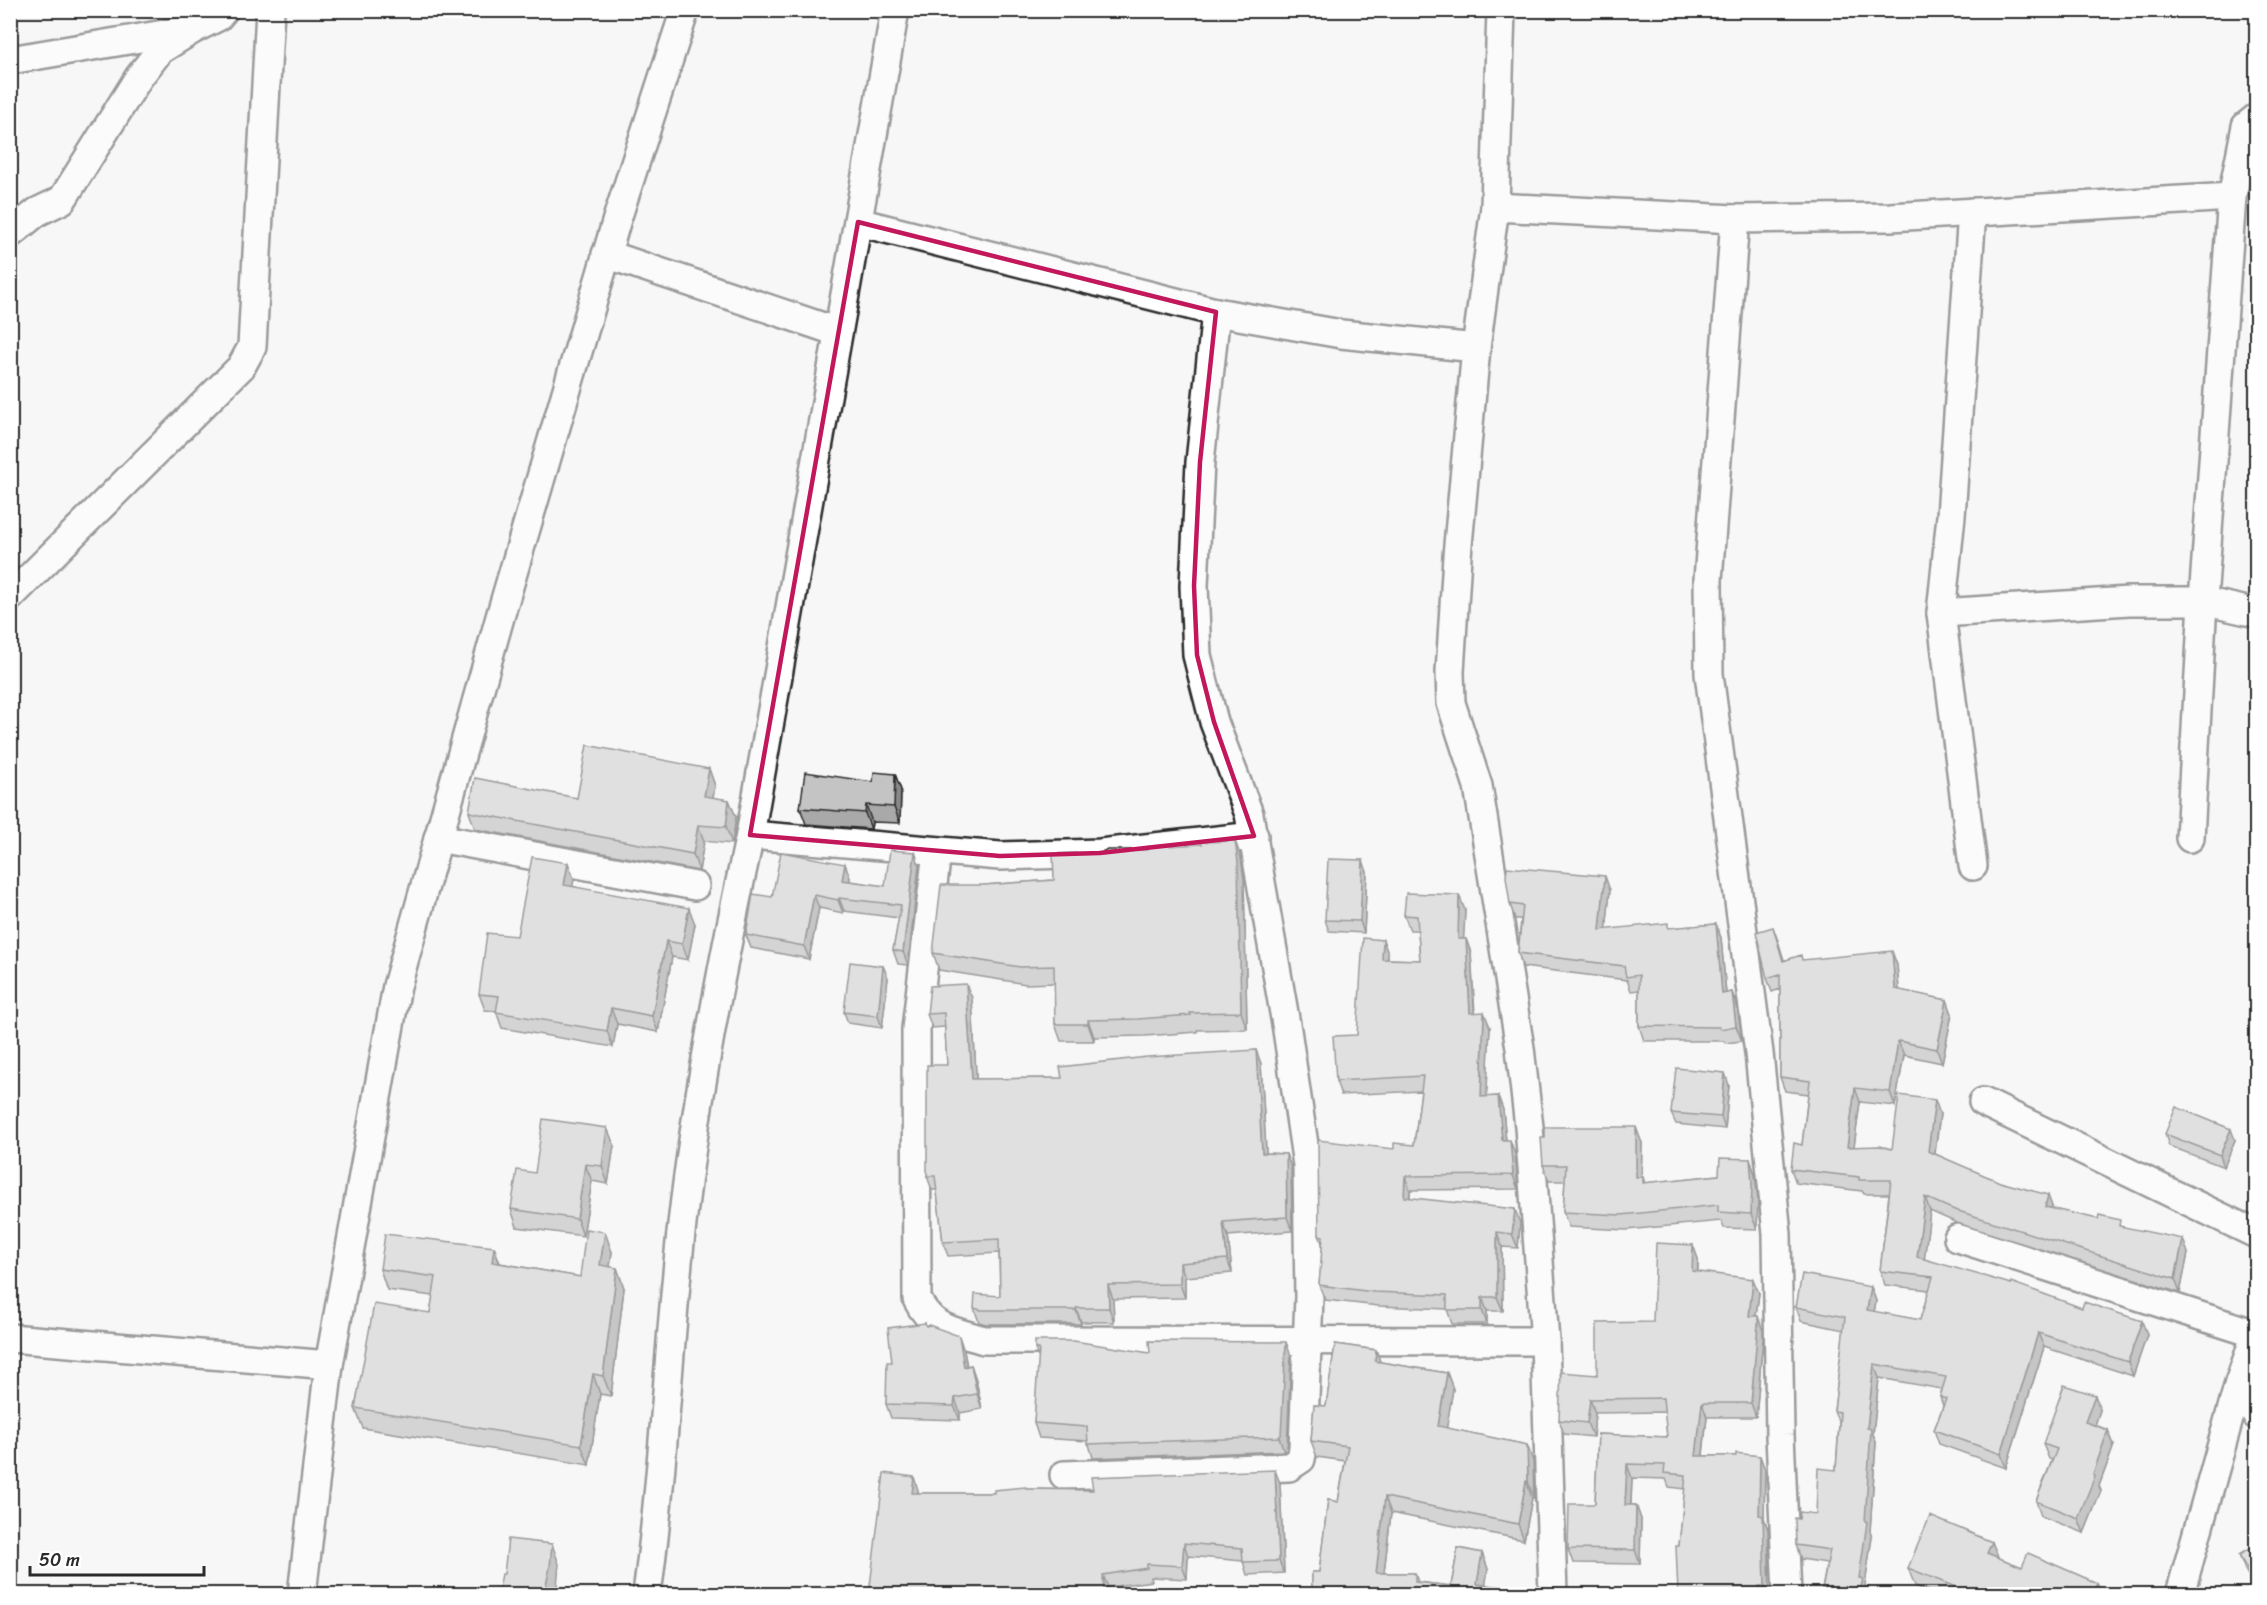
<svg xmlns="http://www.w3.org/2000/svg" width="2267" height="1605" font-family="Sriracha,sans-serif">
  <style>
    .lines { fill: none; stroke-linecap: round; stroke-linejoin: round }
    .street-casing { stroke: #2b2b2b; stroke-width: 32 }
    .street { stroke: #fff; stroke-width: 27 }
    .wall { fill: #a9a9a9; stroke: #2b2b2b; stroke-width: 1.5 }
    .shaded-wall { fill: #898989; stroke: #2b2b2b; stroke-width: 1.5 }
    .building { fill: #c4c4c4; stroke: #2b2b2b; stroke-width: 1.5 }
    .marked { fill: none; stroke: #c2185b; stroke-width: 4.5; stroke-linejoin: round }
  </style>
  <rect width="100%" height="100%" fill="#f7f7f7"/>
  <filter id="ink" filterUnits="userSpaceOnUse"><feTurbulence type="fractalNoise" baseFrequency=".0167" numOctaves="2"/><feDisplacementMap in="SourceGraphic" scale="12" xChannelSelector="R" yChannelSelector="G"/><feConvolveMatrix kernelMatrix="1 2 1 2 8 2 1 2 1" color-interpolation-filters="sRGB"/></filter>
  <g filter="url(#ink)">
    <g class="lines">
      <defs>
        <g id="street">
          <polyline points="1501,10 1495,207 1476,348 1457,556 1450,672 1451,703 1478,786 1520,1048 1529,1127 1545,1341 1553,1594"/>
          <polyline points="10,60 194,29 218,17 224,10"/>
          <polyline points="1495,207 1735,219 1890,217 2232,197"/>
          <polyline points="1972,212 1951,516 1941,613 1973,866"/>
          <polyline points="1735,219 1708,580 1709,674 1759,1053 1777,1234 1780,1435 1787,1594"/>
          <polyline points="858,222 1216,312 1341,334 1476,348"/>
          <polyline points="10,234 37,212 62,200 139,77 160,50 194,29"/>
          <polyline points="606,254 838,332"/>
          <polyline points="10,597 241,367 252,347 270,10"/>
          <polyline points="1941,613 2129,601 2203,601 2256,613"/>
          <polyline points="750,835 1000,856 1100,853 1254,836"/>
          <polyline points="438,838 695,886"/>
          <polyline points="2190,838 2203,601 2232,197 2246,126 2256,118"/>
          <path d="M937 851 916 1029 917 1299C932 1330 954 1331 984 1340L1545 1341"/>
          <polyline points="1983,1102 2256,1234"/>
          <polyline points="1958,1238 2256,1334"/>
          <polyline points="10,1338 329,1365"/>
          <polyline points="2239,1383 2256,1415"/>
          <polyline points="1064,1475 1289,1467 1301,1459 1303,1448 1309,1297 1307,1165 1287,1030 1249,814 1214,722 1197,655 1194,586 1200,462 1216,312"/>
          <polyline points="302,1594 329,1365 397,986 500,617 617,219 685,10"/>
          <path d="M647 1594C664 1471 668 1347 682 1224 697 1093 722 963 750 835L895 10"/>
          <polyline points="2180,1594 2239,1383 2256,1334"/>
        </g>
      </defs>
      <!-- street casing -->
      <use href="#street" class="street-casing"/>
      <!-- street -->
      <use href="#street" class="street"/>
    </g>
    <!-- wall -->
    <g class="wall">
      <polygon points="709,769 715,786 713,798 729,800 736,817 732,844 704,841 699,871 475,829 469,812 577,798"/>
      <polygon points="895,774 901,790 900,823 872,822 871,829 806,824 800,808"/>
      <polygon points="1235,841 1241,858 1244,879 1247,1029 1197,1030 1197,1032 1145,1036 1094,1037 1094,1041 1061,1041 1055,1024 1055,983 1026,984 939,970 933,953 984,885 1054,880 1103,853"/>
      <polygon points="915,852 919,865 908,965 898,964 893,950 899,918 844,911 843,913 819,908 809,959 751,948 746,935 772,897 845,864 850,878 849,881 885,886"/>
      <polygon points="568,863 574,879 572,886 695,924 688,960 672,957 658,1032 617,1024 613,1047 502,1028 496,1011 485,1010 479,994 517,936"/>
      <polygon points="1367,872 1364,933 1329,931 1325,920"/>
      <polygon points="1610,890 1606,930 1670,928 1716,924 1721,938 1726,993 1732,992 1737,1006 1742,1041 1725,1043 1724,1041 1644,1041 1639,1026 1639,990 1631,991 1627,980 1523,967 1518,953 1521,919 1515,919 1510,904"/>
      <polygon points="1465,910 1463,939 1466,939 1471,953 1475,1013 1490,1027 1486,1097 1498,1096 1503,1110 1506,1140 1515,1154 1518,1189 1410,1190 1410,1198 1520,1223 1518,1248 1502,1247 1503,1311 1487,1311 1487,1324 1452,1324 1447,1309 1379,1306 1325,1300 1319,1285 1323,1246 1319,1235 1394,1149 1414,1145 1421,1091 1341,1095 1336,1081 1357,1035 1383,940 1388,954 1388,959 1420,960 1418,930 1410,930 1404,915"/>
      <polygon points="1778,941 1784,960 1803,960 1897,965 1899,990 1947,1000 1952,1014 1942,1063 1904,1055 1895,1106 1860,1102 1854,1147 1892,1149 1940,1114 1935,1154 2053,1209 2123,1227 2188,1253 2180,1293 1957,1223 1930,1211 1924,1259 2147,1335 2133,1376 2044,1347 2006,1468 1939,1444 1934,1430 1943,1406 1940,1397 1942,1389 1879,1378 1873,1434 1876,1442 1870,1531 1872,1536 1865,1585 1867,1594 1821,1594 1827,1563 1801,1559 1796,1545 1799,1519 1816,1514 1836,1470 1839,1423 1834,1411 1844,1330 1801,1321 1796,1307 1871,1287 1876,1301 1874,1312 1920,1320 1929,1290 1885,1285 1880,1271 1889,1194 1864,1194 1862,1191 1796,1183 1791,1169 1802,1145 1808,1094 1785,1091 1780,1077 1780,989 1772,992 1767,978"/>
      <polygon points="883,966 888,978 882,1028 848,1023 844,1012"/>
      <polygon points="972,998 976,1079 1062,1078 1256,1050 1261,1064 1266,1153 1286,1154 1291,1168 1292,1231 1228,1236 1232,1273 1185,1277 1185,1298 1113,1299 1114,1322 1081,1322 1081,1324 986,1324 979,1322 974,1308 1000,1296 999,1253 948,1256 943,1242 937,1190 932,1190 927,1176 947,1065 945,1027 932,1028 927,1014"/>
      <polygon points="1729,1085 1725,1129 1676,1124 1671,1113"/>
      <polygon points="607,1128 614,1145 608,1184 592,1181 583,1236 517,1227 511,1209 535,1173"/>
      <polygon points="2165,1134 2235,1140 2224,1167 2169,1146"/>
      <polygon points="1642,1143 1641,1177 1643,1177 1645,1183 1719,1175 1750,1159 1755,1175 1758,1200 1757,1229 1724,1228 1721,1221 1626,1230 1569,1227 1563,1212 1565,1181 1549,1181 1543,1165"/>
      <polygon points="1693,1245 1698,1259 1698,1272 1759,1293 1756,1316 1763,1331 1763,1338 1756,1417 1707,1417 1703,1456 1760,1456 1765,1470 1764,1518 1768,1530 1770,1594 1678,1594 1679,1546 1685,1489 1669,1487 1666,1479 1632,1478 1631,1505 1636,1505 1641,1519 1640,1564 1573,1563 1568,1549 1595,1504 1598,1434 1667,1437 1665,1412 1595,1413 1593,1437 1564,1434 1559,1420 1597,1375 1653,1322"/>
      <polygon points="494,1247 500,1263 580,1277 612,1252 610,1267 617,1268 624,1288 611,1396 600,1394 589,1465 363,1428 355,1408 430,1313 433,1296 387,1290 380,1269"/>
      <polygon points="925,1323 926,1326 964,1351 967,1366 971,1365 976,1380 982,1409 960,1413 960,1420 891,1418 886,1404 892,1362"/>
      <polygon points="1335,1344 1376,1350 1380,1362 1447,1373 1453,1389 1446,1428 1527,1445 1533,1461 1534,1498 1532,1498 1524,1540 1391,1513 1384,1573 1415,1573 1418,1582 1451,1586 1458,1548 1482,1553 1488,1569 1485,1585 1527,1590 1529,1594 1312,1594 1312,1572 1319,1572 1328,1500 1338,1502 1345,1461 1317,1457 1311,1441 1314,1405 1326,1406"/>
      <polygon points="1035,1349 1150,1353 1291,1356 1287,1450 1284,1451 1093,1458 1088,1441 1039,1438 1034,1423 1039,1359"/>
      <polygon points="2100,1410 2095,1425 2108,1430 2114,1445 2099,1486 2101,1491 2084,1533 2041,1516 2036,1501 2052,1460 2049,1459 2043,1444"/>
      <polygon points="1280,1483 1284,1573 1247,1575 1243,1561 1188,1556 1187,1579 1151,1577 1152,1581 1108,1587 869,1594 918,1490 918,1493 994,1493 1027,1489 1093,1490"/>
      <polygon points="1992,1542 1998,1558 2022,1567 2097,1583 2101,1594 1936,1594 1915,1586 1908,1568"/>
      <polygon points="2256,1545 2256,1594 2256,1589 2245,1570 2239,1555"/>
    </g>
    <!-- shaded-wall -->
    <g class="shaded-wall">
      <polygon points="709,769 715,786 710,813 704,796"/>
      <polygon points="895,774 901,790 900,823 894,807"/>
      <polygon points="729,800 736,817 732,844 726,827"/>
      <polygon points="866,805 872,822 871,829 865,813"/>
      <polygon points="698,825 704,841 699,871 693,854"/>
      <polygon points="1235,841 1241,858 1244,879 1247,1029 1241,1012"/>
      <polygon points="915,852 919,865 908,965 903,952"/>
      <polygon points="1363,860 1367,872 1364,933 1360,921"/>
      <polygon points="568,863 574,879 570,901 564,885"/>
      <polygon points="845,864 850,878 847,894 842,880"/>
      <polygon points="1605,876 1610,890 1605,945 1600,930"/>
      <polygon points="814,895 819,908 809,959 804,946"/>
      <polygon points="1459,895 1465,910 1463,954 1458,939"/>
      <polygon points="839,898 844,911 843,913 838,900"/>
      <polygon points="689,908 695,924 688,960 682,944"/>
      <polygon points="1716,924 1721,938 1727,1008 1722,994"/>
      <polygon points="1773,927 1778,941 1788,975 1783,961"/>
      <polygon points="1466,939 1471,953 1475,1027 1470,1013"/>
      <polygon points="1383,940 1388,954 1387,973 1382,959"/>
      <polygon points="666,941 672,957 658,1032 652,1016"/>
      <polygon points="1892,951 1897,965 1900,1003 1895,989"/>
      <polygon points="883,966 888,978 882,1028 878,1016"/>
      <polygon points="966,984 972,998 977,1093 972,1079"/>
      <polygon points="1732,992 1737,1006 1742,1041 1736,1026"/>
      <polygon points="1947,1000 1952,1014 1942,1063 1937,1049"/>
      <polygon points="611,1008 617,1024 613,1047 607,1031"/>
      <polygon points="1484,1012 1490,1027 1486,1111 1481,1097"/>
      <polygon points="1088,1020 1094,1037 1094,1041 1088,1024"/>
      <polygon points="1898,1041 1904,1055 1895,1106 1890,1092"/>
      <polygon points="1256,1050 1261,1064 1267,1167 1262,1153"/>
      <polygon points="1725,1073 1729,1085 1725,1129 1721,1117"/>
      <polygon points="1855,1088 1860,1102 1852,1161 1847,1147"/>
      <polygon points="1498,1096 1503,1110 1507,1154 1502,1140"/>
      <polygon points="1935,1100 1940,1114 1933,1165 1928,1151"/>
      <polygon points="1636,1127 1642,1143 1641,1192 1636,1177"/>
      <polygon points="607,1128 614,1145 608,1184 602,1166"/>
      <polygon points="2231,1129 2235,1140 2224,1167 2220,1155"/>
      <polygon points="1510,1140 1515,1154 1518,1189 1513,1175"/>
      <polygon points="1286,1154 1291,1168 1292,1231 1287,1217"/>
      <polygon points="1750,1159 1755,1175 1758,1200 1757,1229 1751,1214"/>
      <polygon points="585,1164 592,1181 583,1236 577,1219"/>
      <polygon points="1405,1176 1410,1190 1409,1211 1404,1197"/>
      <polygon points="2048,1195 2053,1209 2045,1207"/>
      <polygon points="1925,1197 1930,1211 1923,1271 1917,1257"/>
      <polygon points="1515,1209 1520,1223 1518,1248 1512,1234"/>
      <polygon points="1223,1222 1228,1236 1232,1273 1227,1259"/>
      <polygon points="605,1232 612,1252 607,1286 600,1265"/>
      <polygon points="1497,1232 1502,1247 1503,1311 1497,1297"/>
      <polygon points="2183,1239 2188,1253 2180,1293 2175,1279"/>
      <polygon points="1693,1245 1698,1259 1697,1285 1692,1271"/>
      <polygon points="494,1247 501,1268 492,1262"/>
      <polygon points="1180,1263 1185,1277 1185,1298 1180,1284"/>
      <polygon points="617,1268 624,1288 611,1396 603,1376"/>
      <polygon points="1753,1279 1759,1293 1754,1330 1749,1316"/>
      <polygon points="1108,1285 1113,1299 1114,1322 1109,1308"/>
      <polygon points="1871,1287 1876,1301 1872,1324 1867,1310"/>
      <polygon points="1482,1297 1487,1311 1487,1324 1482,1310"/>
      <polygon points="1076,1308 1081,1322 1081,1324 1076,1310"/>
      <polygon points="1758,1316 1763,1331 1763,1338 1756,1417 1751,1403"/>
      <polygon points="2142,1321 2147,1335 2133,1376 2128,1362"/>
      <polygon points="2038,1333 2044,1347 2006,1468 2001,1454"/>
      <polygon points="959,1336 964,1351 969,1381 964,1367"/>
      <polygon points="1286,1342 1291,1356 1287,1450 1284,1451 1279,1437"/>
      <polygon points="1376,1350 1382,1367 1375,1361"/>
      <polygon points="1874,1364 1879,1378 1873,1434 1876,1442 1870,1531 1872,1536 1865,1585 1867,1594 1859,1594 1859,1578 1867,1428"/>
      <polygon points="971,1365 976,1380 982,1409 977,1394"/>
      <polygon points="1447,1373 1453,1389 1444,1443 1438,1426"/>
      <polygon points="593,1374 600,1394 589,1465 581,1445"/>
      <polygon points="2095,1395 2100,1410 2091,1437 2085,1422"/>
      <polygon points="955,1398 960,1413 960,1420 954,1406"/>
      <polygon points="1590,1399 1595,1413 1593,1437 1587,1423"/>
      <polygon points="1702,1403 1707,1417 1701,1470 1696,1456"/>
      <polygon points="2108,1430 2114,1445 2099,1486 2101,1491 2084,1533 2078,1518"/>
      <polygon points="1527,1445 1533,1461 1534,1498 1528,1482"/>
      <polygon points="1760,1456 1765,1470 1764,1518 1768,1530 1770,1594 1768,1594 1765,1586 1759,1515"/>
      <polygon points="1627,1464 1632,1478 1630,1519 1625,1505"/>
      <polygon points="1275,1470 1280,1483 1284,1573 1279,1561"/>
      <polygon points="914,1477 918,1490 916,1505 912,1493"/>
      <polygon points="1526,1481 1532,1498 1524,1540 1518,1524"/>
      <polygon points="1385,1497 1391,1513 1382,1589 1376,1573"/>
      <polygon points="1636,1505 1641,1519 1640,1564 1635,1550"/>
      <polygon points="1992,1542 1999,1559 1987,1553"/>
      <polygon points="1184,1543 1188,1556 1187,1579 1182,1566"/>
      <polygon points="552,1544 559,1564 557,1586 555,1594 544,1594"/>
      <polygon points="1482,1553 1488,1569 1484,1594 1477,1584"/>
      <polygon points="1103,1575 1108,1587 1108,1594 1104,1594"/>
      <polygon points="2097,1583 2101,1594 2092,1594"/>
      <polygon points="1759,1586 1762,1594 1757,1594"/>
    </g>
    <!-- building -->
    <g class="building">
      <polygon points="587,745 709,769 704,796 729,800 726,827 698,825 693,854 469,812 475,778 577,798"/>
      <polygon points="805,772 873,782 874,772 895,774 894,807 866,805 865,813 800,808"/>
      <polygon points="1235,841 1238,862 1241,1012 1190,1013 1191,1015 1138,1019 1088,1020 1088,1024 1055,1024 1054,966 1020,967 933,953 941,885 984,885 1054,880 1053,854 1103,853 1103,851 1107,850 1148,850 1147,847 1202,844 1202,842"/>
      <polygon points="890,850 915,852 903,952 893,950 901,905 839,898 838,900 814,895 804,946 746,935 753,894 772,897 781,852 845,864 842,880 885,886"/>
      <polygon points="532,857 568,863 564,885 689,908 682,944 666,941 652,1016 611,1008 607,1031 496,1012 499,996 479,994 487,933 517,936"/>
      <polygon points="1328,859 1363,860 1360,921 1325,920"/>
      <polygon points="1507,867 1605,876 1600,930 1668,923 1668,928 1716,924 1722,994 1732,992 1736,1026 1720,1029 1719,1027 1639,1026 1639,975 1626,977 1624,966 1518,953 1523,906 1510,904 1506,877"/>
      <polygon points="1406,893 1459,895 1458,939 1466,939 1470,1013 1484,1012 1481,1097 1498,1096 1502,1140 1510,1140 1513,1175 1405,1176 1404,1197 1515,1209 1512,1234 1497,1232 1497,1297 1482,1297 1482,1310 1447,1310 1447,1295 1374,1292 1319,1285 1323,1236 1319,1235 1318,1140 1394,1149 1394,1143 1414,1145 1423,1076 1336,1081 1333,1036 1357,1035 1363,938 1383,940 1382,959 1420,960 1417,916 1404,915"/>
      <polygon points="1773,927 1783,961 1801,955 1802,960 1892,951 1895,989 1947,1000 1937,1049 1898,1041 1890,1092 1855,1088 1847,1147 1880,1146 1892,1149 1899,1095 1935,1100 1928,1151 2000,1182 2048,1195 2045,1207 2098,1219 2099,1215 2120,1220 2119,1226 2183,1239 2175,1279 1952,1209 1925,1197 1917,1257 2011,1284 2011,1282 2082,1308 2084,1302 2142,1321 2128,1362 2038,1333 2001,1454 1934,1430 1946,1399 1940,1397 1946,1377 1874,1364 1867,1428 1871,1429 1865,1521 1867,1522 1859,1578 1863,1579 1859,1594 1821,1594 1830,1550 1796,1545 1795,1518 1799,1519 1800,1512 1816,1514 1818,1468 1836,1470 1840,1412 1834,1411 1845,1317 1796,1307 1802,1274 1871,1287 1867,1310 1920,1320 1933,1277 1880,1271 1891,1180 1859,1180 1859,1177 1791,1169 1794,1143 1802,1145 1810,1081 1780,1077 1780,974 1767,978 1756,932"/>
      <polygon points="850,962 883,966 878,1016 844,1012"/>
      <polygon points="966,984 972,1079 1062,1078 1060,1067 1147,1057 1256,1050 1262,1153 1286,1154 1287,1217 1223,1222 1227,1259 1180,1263 1180,1284 1108,1285 1109,1308 1076,1308 1076,1310 981,1310 974,1308 975,1294 1000,1296 999,1239 943,1242 935,1176 927,1176 927,1065 947,1065 944,1013 927,1014 930,986"/>
      <polygon points="1676,1068 1725,1073 1721,1117 1671,1113"/>
      <polygon points="2176,1107 2231,1129 2220,1155 2165,1134"/>
      <polygon points="543,1119 607,1128 602,1166 585,1164 577,1219 511,1209 517,1170 535,1173"/>
      <polygon points="1545,1127 1636,1127 1636,1177 1643,1177 1643,1183 1719,1175 1720,1158 1750,1159 1752,1184 1751,1214 1718,1212 1718,1205 1621,1215 1563,1212 1566,1165 1543,1165 1541,1138 1545,1138"/>
      <polygon points="586,1229 605,1232 600,1265 617,1268 603,1376 593,1374 581,1445 355,1408 374,1304 430,1313 436,1277 380,1269 385,1234 494,1247 492,1262 580,1277"/>
      <polygon points="1656,1243 1693,1245 1692,1271 1753,1279 1749,1316 1758,1316 1758,1324 1751,1403 1702,1403 1696,1456 1736,1456 1736,1453 1760,1456 1759,1515 1763,1516 1765,1586 1759,1586 1757,1594 1678,1594 1676,1546 1679,1546 1686,1475 1664,1473 1665,1465 1627,1464 1625,1505 1636,1505 1635,1550 1568,1549 1569,1504 1595,1504 1598,1434 1667,1437 1663,1398 1590,1399 1587,1423 1559,1420 1561,1372 1597,1375 1597,1323 1653,1322"/>
      <polygon points="925,1323 926,1326 929,1325 959,1336 964,1367 971,1365 977,1394 955,1398 954,1406 886,1404 887,1362 892,1362 888,1328"/>
      <polygon points="1035,1341 1074,1341 1150,1353 1149,1341 1286,1342 1281,1435 1279,1437 1088,1444 1087,1427 1034,1423 1039,1349 1035,1349"/>
      <polygon points="1335,1344 1376,1350 1375,1361 1447,1373 1438,1426 1527,1445 1528,1482 1526,1481 1518,1524 1385,1497 1376,1573 1415,1573 1415,1582 1451,1586 1458,1548 1482,1553 1477,1584 1527,1590 1526,1594 1312,1594 1312,1572 1319,1572 1328,1500 1338,1502 1348,1446 1311,1441 1314,1405 1326,1406"/>
      <polygon points="2064,1385 2095,1395 2085,1422 2108,1430 2093,1474 2095,1476 2078,1518 2036,1501 2057,1449 2043,1444"/>
      <polygon points="1275,1470 1279,1561 1243,1562 1242,1548 1184,1543 1182,1566 1147,1564 1147,1568 1103,1575 1104,1594 869,1594 884,1473 914,1477 912,1493 994,1493 994,1490 1026,1487 1026,1489 1093,1490 1091,1477"/>
      <polygon points="1930,1516 1992,1542 1987,1553 2022,1567 2028,1553 2097,1583 2092,1594 1973,1594 1908,1568"/>
      <polygon points="508,1539 552,1544 550,1567 544,1594 498,1594 502,1574 504,1574"/>
      <polygon points="2256,1545 2256,1585 2239,1555"/>
      <polygon points="2256,1589 2256,1594 2247,1594"/>
    </g>
  </g>
  <!-- marked area -->
  <path d="M0 0H2267V1605H0ZM858 222 1216 312 1200 462 1194 586 1197 655 1214 722 1254 836 1100 853 1000 856 750 835Z" fill="#f7f7f7" fill-opacity=".55" fill-rule="evenodd"/>
  <path class="marked" d="M858 222 1216 312 1200 462 1194 586 1197 655 1214 722 1254 836 1100 853 1000 856 750 835Z"/>
  <!-- margin -->
  <rect width="2267" height="1605" fill="none" stroke="#fff" stroke-width="36"/>
  <rect x="18" y="18" width="2231" height="1569" fill="none" stroke="#2b2b2b" stroke-width="2" filter="url(#ink)"/>
  <!-- scale -->
  <path d="M30 1566v9h174v-9" fill="none" stroke="#2b2b2b" stroke-width="3"/>
  <text x="39" y="1566" font-size="18" fill="#2b2b2b" stroke="#ffffff" stroke-width="4.5" paint-order="stroke">50 m</text>
</svg>
